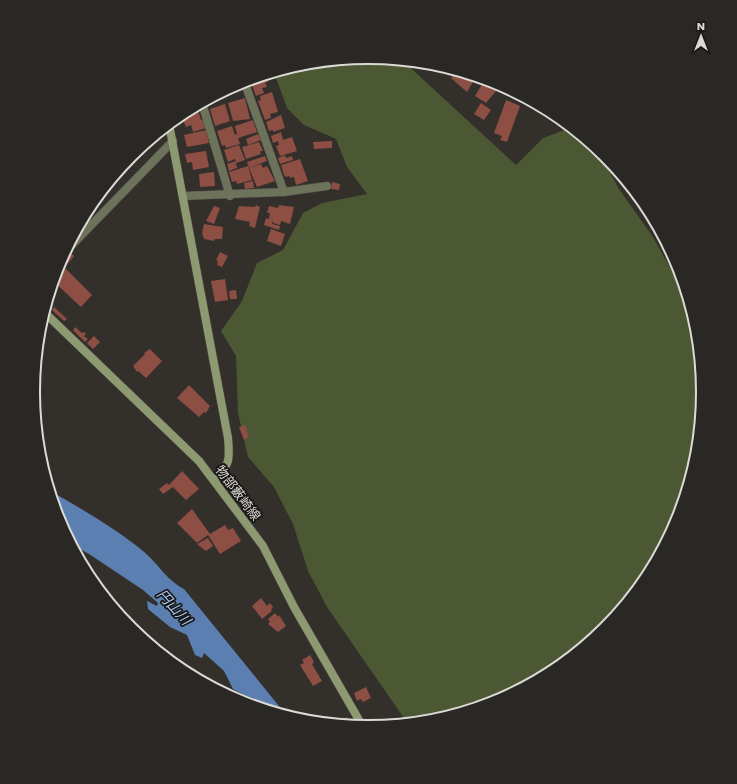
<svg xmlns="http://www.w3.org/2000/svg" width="737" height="784" font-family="Poppins,'Noto Sans JP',sans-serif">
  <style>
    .green { fill: #4b5833 }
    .water { fill: #5b7fb1 }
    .building { fill: #8d4e44 }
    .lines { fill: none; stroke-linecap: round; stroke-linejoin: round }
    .street-casing { stroke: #4e4a46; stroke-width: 9 }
    .secondary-casing { stroke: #4e4a46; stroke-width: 9 }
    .street { stroke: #6c735a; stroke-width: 8 }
    .secondary { stroke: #8d9970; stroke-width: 8 }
    .labels { text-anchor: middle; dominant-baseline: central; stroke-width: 3.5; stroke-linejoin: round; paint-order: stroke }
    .street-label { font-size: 13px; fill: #dcdad6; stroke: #191816 }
    .water-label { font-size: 14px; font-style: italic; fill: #abcaf6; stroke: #191816 }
    .rim { fill: none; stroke: #dcdad6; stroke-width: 2 }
  </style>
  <rect width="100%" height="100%" fill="#332f2b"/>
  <!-- green -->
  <polygon class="green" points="369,57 402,60 516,165 543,138 567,129 579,133 596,147 619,189 653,237 692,307 696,321 695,329 698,333 704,392 698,458 678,521 647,579 606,629 555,671 497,702 434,721 408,724 327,607 308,571 293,524 274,487 248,457 238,413 236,356 221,331 242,301 257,263 283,250 303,213 322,203 367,194 347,167 336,139 304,125 287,108 274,72 303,63"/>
  <!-- water -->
  <path class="water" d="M50 491C82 509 115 528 143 551 159 564 164 578 184 589L287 716 254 706 253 699 233 689 224 671 204 653 202 658 195 655 187 635 170 627 148 609 147 601 157 606 158 603 143 590 89 554 71 544 58 520Z"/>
  <!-- building -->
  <g class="building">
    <polygon points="458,70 469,74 475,78 467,92 451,78"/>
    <polygon points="266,74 268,82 265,83 267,87 262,88 264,93 256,96 250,79"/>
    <polygon points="484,81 492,86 491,89 496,91 486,103 475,96"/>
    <polygon points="239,83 241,90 208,100 208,99"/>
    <polygon points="272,92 278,112 270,114 271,118 265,120 258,101 261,100 260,96"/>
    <polygon points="245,98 250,119 233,121 228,103"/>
    <polygon points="506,100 520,106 507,142 500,140 502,136 494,133"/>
    <polygon points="481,103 491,110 484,120 474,114"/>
    <polygon points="225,104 230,121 215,126 210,109"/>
    <polygon points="198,110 201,120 203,119 206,128 193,132 191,125 186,127 181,115"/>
    <polygon points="281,115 285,128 273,132 273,130 269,131 266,122"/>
    <polygon points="253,120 257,132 238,138 240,144 226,148 225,145 222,146 217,131 232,126 235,135 237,134 235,126"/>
    <polygon points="206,130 209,143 187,147 184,135"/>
    <polygon points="281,132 283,140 292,137 297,151 280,156 276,146 279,145 278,141 273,143 271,136"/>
    <polygon points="258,134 261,140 248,145 246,139"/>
    <polygon points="332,141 332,148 314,149 313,142"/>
    <polygon points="259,142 263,151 260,151 261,154 246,159 242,147"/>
    <polygon points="239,145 245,160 236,163 237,168 229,171 227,164 236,161 235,159 228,162 224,150"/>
    <polygon points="206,151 209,167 193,170 192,162 187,163 185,154"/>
    <polygon points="285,155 286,158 292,156 293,160 280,164 278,158"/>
    <polygon points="265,156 267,161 249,168 247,162"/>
    <polygon points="300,159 308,181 296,185 294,177 290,178 289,176 286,177 284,175 281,165"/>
    <polygon points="261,164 263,168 267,166 275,181 257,187 249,168"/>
    <polygon points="248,166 252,180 237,184 236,181 232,182 229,172"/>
    <polygon points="214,172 215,186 200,187 199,174"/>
    <polygon points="253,181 254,188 245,189 244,183"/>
    <polygon points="332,182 340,184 339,190 331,189"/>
    <polygon points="256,205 260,207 255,228 249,226 250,222 235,219 239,206 255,207"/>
    <polygon points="279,205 294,207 290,224 281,221 280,225 273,223 273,220 272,224 280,226 279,230 264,225 266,218 269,219 270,213 267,213 269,206 278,208"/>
    <polygon points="214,206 220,208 214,224 206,221"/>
    <polygon points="204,224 223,227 222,239 215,239 214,241 204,239 202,233"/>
    <polygon points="271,229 285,234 281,246 267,241"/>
    <polygon points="220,252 228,256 222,267 217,265 218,261 216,260"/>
    <polygon points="71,253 74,256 65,267 62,264"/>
    <polygon points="62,265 92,295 81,307 53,281 58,273 57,270"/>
    <polygon points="225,279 228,300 215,302 211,281"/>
    <polygon points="236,290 237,299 230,299 229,291"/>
    <polygon points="54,307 67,319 64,321 52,310"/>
    <polygon points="75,327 82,333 84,332 86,334 84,336 88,339 85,342 73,330"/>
    <polygon points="94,336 100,342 93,349 87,343"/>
    <polygon points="150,349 162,361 146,378 138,371 137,372 133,366 145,354 144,353"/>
    <polygon points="189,385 210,406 206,413 204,412 199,417 177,398"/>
    <polygon points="245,425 249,437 244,440 239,427"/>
    <polygon points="182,471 199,489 186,500 173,487 163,494 159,489 167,483 169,485"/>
    <polygon points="192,509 210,534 225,525 228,530 233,528 241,541 220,554 208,535 197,543 177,523"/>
    <polygon points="208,538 213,546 206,551 197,544"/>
    <polygon points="261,598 267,606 270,603 273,607 271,610 272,611 262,619 252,606"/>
    <polygon points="275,613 278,617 279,615 286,626 278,632 268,624 270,622 268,619"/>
    <polygon points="310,655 314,662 312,664 322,681 313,686 300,665 304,663 302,660"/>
    <polygon points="366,687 371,698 363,702 361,699 357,701 354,693"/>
    <polygon points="347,717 352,726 340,725 339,722"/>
  </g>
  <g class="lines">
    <defs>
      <g id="street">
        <polyline points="244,81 284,192"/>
        <polyline points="202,103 230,196"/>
        <polyline points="183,196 284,192 327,186"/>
        <polyline points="64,253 173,141"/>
      </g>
      <g id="secondary">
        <path d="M169 124 228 438C230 459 230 466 214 480"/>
        <polyline points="44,312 199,461 263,546 294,607 363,727"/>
      </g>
    </defs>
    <!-- street casing -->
    <use href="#street" class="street-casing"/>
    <!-- secondary casing -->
    <use href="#secondary" class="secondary-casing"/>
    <!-- street -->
    <use href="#street" class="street"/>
    <!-- secondary -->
    <use href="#secondary" class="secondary"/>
  </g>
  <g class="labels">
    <!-- street labels -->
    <g class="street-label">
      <text transform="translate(238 493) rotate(53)">物部藪崎線</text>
    </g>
    <!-- water labels -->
    <g class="water-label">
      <text transform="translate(174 607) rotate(48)">円山川</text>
    </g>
  </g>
  <!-- crop -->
  <path d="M0 0H737V784H0ZM40 392a328 328 0 1 1 656 0a328 328 0 1 1-656 0Z" fill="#292825" fill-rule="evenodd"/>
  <path class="rim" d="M40 392a328 328 0 1 1 656 0a328 328 0 1 1-656 0Z"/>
  <!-- north arrow -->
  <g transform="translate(701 36)" stroke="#191816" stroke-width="3" paint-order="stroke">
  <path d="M0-3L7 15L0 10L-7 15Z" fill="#dcdad6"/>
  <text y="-6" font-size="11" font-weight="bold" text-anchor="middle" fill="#dcdad6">N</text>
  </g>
</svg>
